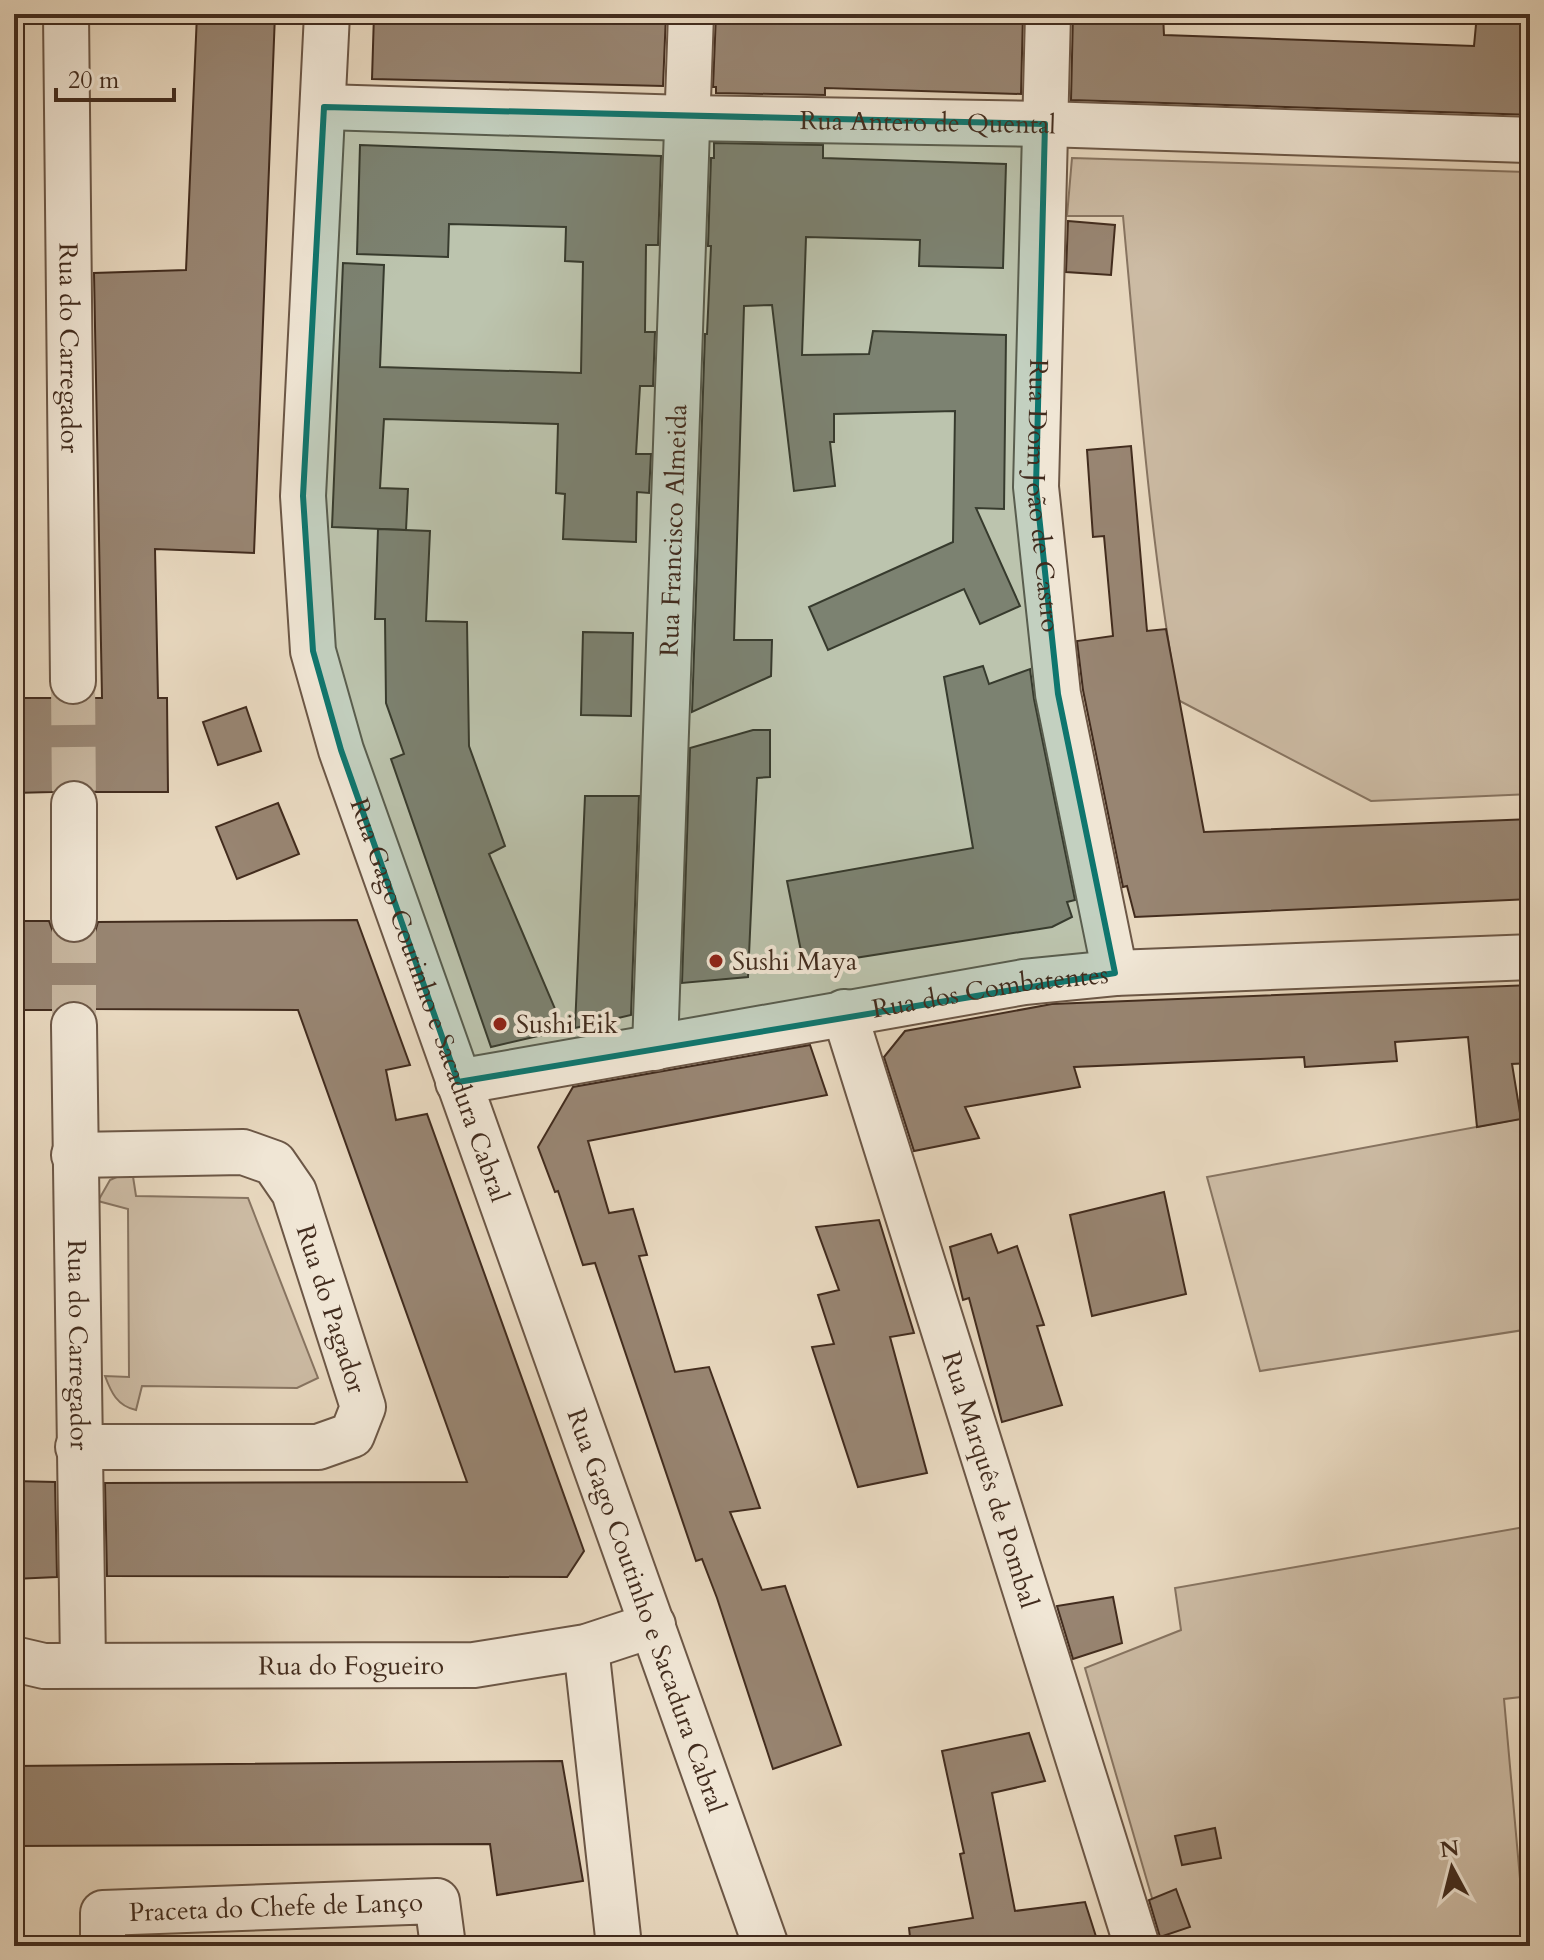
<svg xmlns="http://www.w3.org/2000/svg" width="1544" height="1960" font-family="Cardo,serif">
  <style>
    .green { fill: #ccbba4; stroke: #877461; stroke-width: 2 }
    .building { fill: #988572; stroke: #422c1e; stroke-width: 2 }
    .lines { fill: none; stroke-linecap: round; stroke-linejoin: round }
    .minor-tunnel { stroke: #c7b69f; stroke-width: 44; stroke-dasharray: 44 22; stroke-linecap: butt }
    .minor-casing { stroke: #6c5746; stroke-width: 48 }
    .minor { stroke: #f0e6d5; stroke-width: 44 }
    .marked { fill: #0f766e; fill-opacity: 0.2; stroke: #0f766e; stroke-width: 6; stroke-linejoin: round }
    .poi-dot { fill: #8f2418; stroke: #f0e6d5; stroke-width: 3 }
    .labels { text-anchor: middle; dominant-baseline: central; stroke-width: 8; stroke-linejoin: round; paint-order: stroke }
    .street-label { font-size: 26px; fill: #422c1e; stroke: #f0e6d5 }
    .poi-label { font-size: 26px; fill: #422c1e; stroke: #f0e6d5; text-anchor: start }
  </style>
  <rect width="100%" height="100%" fill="#e8d8bf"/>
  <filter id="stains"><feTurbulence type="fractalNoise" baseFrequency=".0025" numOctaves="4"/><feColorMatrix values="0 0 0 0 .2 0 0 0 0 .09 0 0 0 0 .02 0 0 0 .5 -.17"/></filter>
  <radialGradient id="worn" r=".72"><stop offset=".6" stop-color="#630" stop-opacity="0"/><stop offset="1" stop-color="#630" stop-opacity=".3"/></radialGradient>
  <!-- green -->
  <g class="green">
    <path d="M1072 158 1530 172V794L1371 801 1178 700C1150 541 1138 378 1123 216H1067Z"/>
    <polygon points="1530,1117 1530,1329 1260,1371 1207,1177"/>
    <path d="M132 1170 136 1196 248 1198 318 1378 297 1388 142 1386 136 1410C117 1406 111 1392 105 1376L129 1377 128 1209 98 1201 110 1180Z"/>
    <polygon points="1530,1526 1530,1696 1504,1699 1521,1890 1530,1889 1530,1946 1166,1946 1085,1668 1181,1630 1175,1588"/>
  </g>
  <!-- building -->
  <g class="building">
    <polygon points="197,14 275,14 254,553 155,549 158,698 167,698 168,792 96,792 86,782 73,779 61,783 52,792 14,793 14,698 56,698 61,703 72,706 85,703 90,698 102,698 94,273 186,270"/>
    <polygon points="374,14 589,19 589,14 666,14 663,86 372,79"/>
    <polygon points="716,14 1023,14 1021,94 825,88 825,95 716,93 716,87 713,87"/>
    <polygon points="1073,14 1163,14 1164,35 1474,46 1477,14 1530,14 1530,115 1071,100"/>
    <polygon points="714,143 823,145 823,158 1006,164 1003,268 919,266 920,240 806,237 802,355 869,354 873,331 1006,335 1004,509 976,508 1020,606 980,624 964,589 828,650 809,607 953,542 955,411 834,414 834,442 830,442 835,486 794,491 772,305 744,306 734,640 772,640 771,676 692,712 705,334 707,334 711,246 708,246 711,158 714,158"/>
    <polygon points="360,145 661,156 658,245 646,245 645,332 655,332 653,386 640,386 636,454 651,454 649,493 637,492 636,542 563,539 565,494 556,493 558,424 384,419 380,488 408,489 406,530 332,527 343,263 384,265 380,367 581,373 583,262 565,261 566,227 449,224 448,257 357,254"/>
    <polygon points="1068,221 1115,225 1111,275 1066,272"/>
    <polygon points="1131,446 1147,631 1166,629 1204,832 1530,819 1530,899 1135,917 1127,886 1123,887 1083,690 1077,641 1113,636 1104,536 1093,537 1087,450"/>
    <polygon points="378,529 430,531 426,621 467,622 469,746 505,846 489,854 564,1030 491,1047 391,759 404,754 386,703 385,619 375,619"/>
    <polygon points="583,632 633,633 631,716 581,715"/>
    <polygon points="983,666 989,684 1030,669 1034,699 1075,900 1067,902 1072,917 1052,927 804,966 787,881 973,848 944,677"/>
    <polygon points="246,707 261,751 218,765 203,722"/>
    <polygon points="753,730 770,730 770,777 757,778 748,977 682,983 690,748"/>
    <polygon points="585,796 639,796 631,1015 575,1028"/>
    <polygon points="278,803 299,854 237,879 216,827"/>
    <polygon points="357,920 410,1065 386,1070 396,1120 427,1114 584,1551 567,1577 107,1576 105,1483 467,1482 298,1010 93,1009 85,1003 74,1000 62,1003 55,1010 14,1010 14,921 49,921 53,932 61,940 75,944 87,940 95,932 98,922"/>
    <polygon points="1530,985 1530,1063 1512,1064 1521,1119 1477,1127 1468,1037 1395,1042 1397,1061 1305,1067 1304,1057 1074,1067 1080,1087 965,1107 979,1138 914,1151 884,1057 905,1031 1052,1004"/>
    <polygon points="810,1045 827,1095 588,1141 609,1213 633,1209 647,1255 639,1256 675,1372 709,1367 760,1508 730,1512 762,1590 785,1586 841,1745 773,1769 717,1598 702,1559 696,1561 595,1263 583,1265 558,1191 555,1192 538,1147 573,1087"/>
    <polygon points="1164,1192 1186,1294 1092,1316 1070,1215"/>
    <polygon points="879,1220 914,1333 890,1337 927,1473 858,1487 812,1347 834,1344 818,1295 839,1290 816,1227"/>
    <polygon points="991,1234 998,1253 1017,1246 1044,1325 1037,1326 1062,1405 1002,1422 969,1298 963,1300 950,1247"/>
    <polygon points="14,1481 55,1482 57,1577 14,1579"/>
    <polygon points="1113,1597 1122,1643 1073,1659 1057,1606"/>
    <polygon points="1029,1733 1045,1781 992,1793 1015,1911 1085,1902 1099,1946 911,1946 909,1928 973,1918 960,1854 964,1853 942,1751"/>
    <polygon points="562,1761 583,1881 497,1895 490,1844 14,1846 14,1766"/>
    <polygon points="1215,1828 1221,1858 1182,1865 1175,1836"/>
    <polygon points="1176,1889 1190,1927 1160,1937 1149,1900"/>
  </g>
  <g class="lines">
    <!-- minor-tunnel -->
    <g class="minor-tunnel">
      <polyline points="73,681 74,804"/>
      <polyline points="74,919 74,1025"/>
    </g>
    <defs>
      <g id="minor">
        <path id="s1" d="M66 14 73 681"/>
        <path id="s2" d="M327 14 303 496 313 651 341 750 766 1946"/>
        <path id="s3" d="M1048 14 1036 487 1058 694 1115 973"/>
        <path id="s4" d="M324 107 687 118 1045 124 1530 140"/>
        <polyline points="74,804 74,919"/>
        <path id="s5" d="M844 1012 1137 1946"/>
        <path id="s6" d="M74 1025 83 1664"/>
        <path id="s7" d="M655 1048 691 14"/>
        <path id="s8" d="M458 1082 1024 982 1115 973 1530 957"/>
        <path id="s9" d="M74 1155 243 1152 274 1163 294 1192 363 1407 352 1435 318 1447H78"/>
        <polyline points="586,1647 619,1946"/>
        <path id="s10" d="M14 1659 44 1666 474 1665 586 1647 653 1625"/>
        <path id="s11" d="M103 1946V1913L437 1901 443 1946"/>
      </g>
    </defs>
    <!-- minor casing -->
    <use href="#minor" class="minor-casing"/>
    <!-- minor -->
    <use href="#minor" class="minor"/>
  </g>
  <!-- marked area -->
  <path class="marked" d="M324 107 1045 124 1036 487 1058 694 1115 973 458 1082 341 750 313 651 303 496Z"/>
  <!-- markers -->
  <g class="poi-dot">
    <circle cx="716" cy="961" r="8"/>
    <circle cx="500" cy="1024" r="8"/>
  </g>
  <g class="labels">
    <!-- street labels -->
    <g class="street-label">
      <text stroke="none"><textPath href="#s4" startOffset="604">Rua Antero de Quental</textPath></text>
      <text stroke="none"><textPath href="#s1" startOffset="334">Rua do Carregador</textPath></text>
      <text stroke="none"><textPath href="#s3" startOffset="482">Rua Dom João de Castro</textPath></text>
      <text stroke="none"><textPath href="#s7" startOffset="518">Rua Francisco Almeida</textPath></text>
      <text stroke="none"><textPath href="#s8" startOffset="540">Rua dos Combatentes</textPath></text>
      <text stroke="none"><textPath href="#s2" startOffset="1006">Rua Gago Coutinho e Sacadura Cabral</textPath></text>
      <text stroke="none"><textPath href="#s9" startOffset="360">Rua do Pagador</textPath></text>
      <text stroke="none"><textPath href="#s6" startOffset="320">Rua do Carregador</textPath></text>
      <text stroke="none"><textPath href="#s5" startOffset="490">Rua Marquês de Pombal</textPath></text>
      <text stroke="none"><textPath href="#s2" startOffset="1654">Rua Gago Coutinho e Sacadura Cabral</textPath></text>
      <text stroke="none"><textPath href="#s10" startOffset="338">Rua do Fogueiro</textPath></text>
      <text stroke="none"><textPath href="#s11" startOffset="206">Praceta do Chefe de Lanço</textPath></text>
    </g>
    <!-- poi labels -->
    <g class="poi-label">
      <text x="732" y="961">Sushi Maya</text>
      <text x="516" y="1024">Sushi Eik</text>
    </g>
  </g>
  <!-- margin -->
  <rect width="1544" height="1960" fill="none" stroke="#e8d8bf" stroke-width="48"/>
  <rect x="16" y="16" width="1512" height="1928" fill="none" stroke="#422c1e" stroke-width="4"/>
  <rect x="24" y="24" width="1496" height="1912" fill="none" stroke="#422c1e" stroke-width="2"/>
  <!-- north arrow -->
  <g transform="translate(1452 1868) rotate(353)" stroke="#f0e6d5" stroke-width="6" paint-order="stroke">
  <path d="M0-6L14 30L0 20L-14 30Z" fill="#422c1e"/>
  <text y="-12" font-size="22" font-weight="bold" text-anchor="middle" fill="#422c1e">N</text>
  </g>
  <!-- scale -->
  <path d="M56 88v12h118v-12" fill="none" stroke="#422c1e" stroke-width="4"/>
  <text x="68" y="88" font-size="24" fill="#422c1e" stroke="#f0e6d5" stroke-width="6" paint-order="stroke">20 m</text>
  <rect width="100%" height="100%" filter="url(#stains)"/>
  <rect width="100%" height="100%" fill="url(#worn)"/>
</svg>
